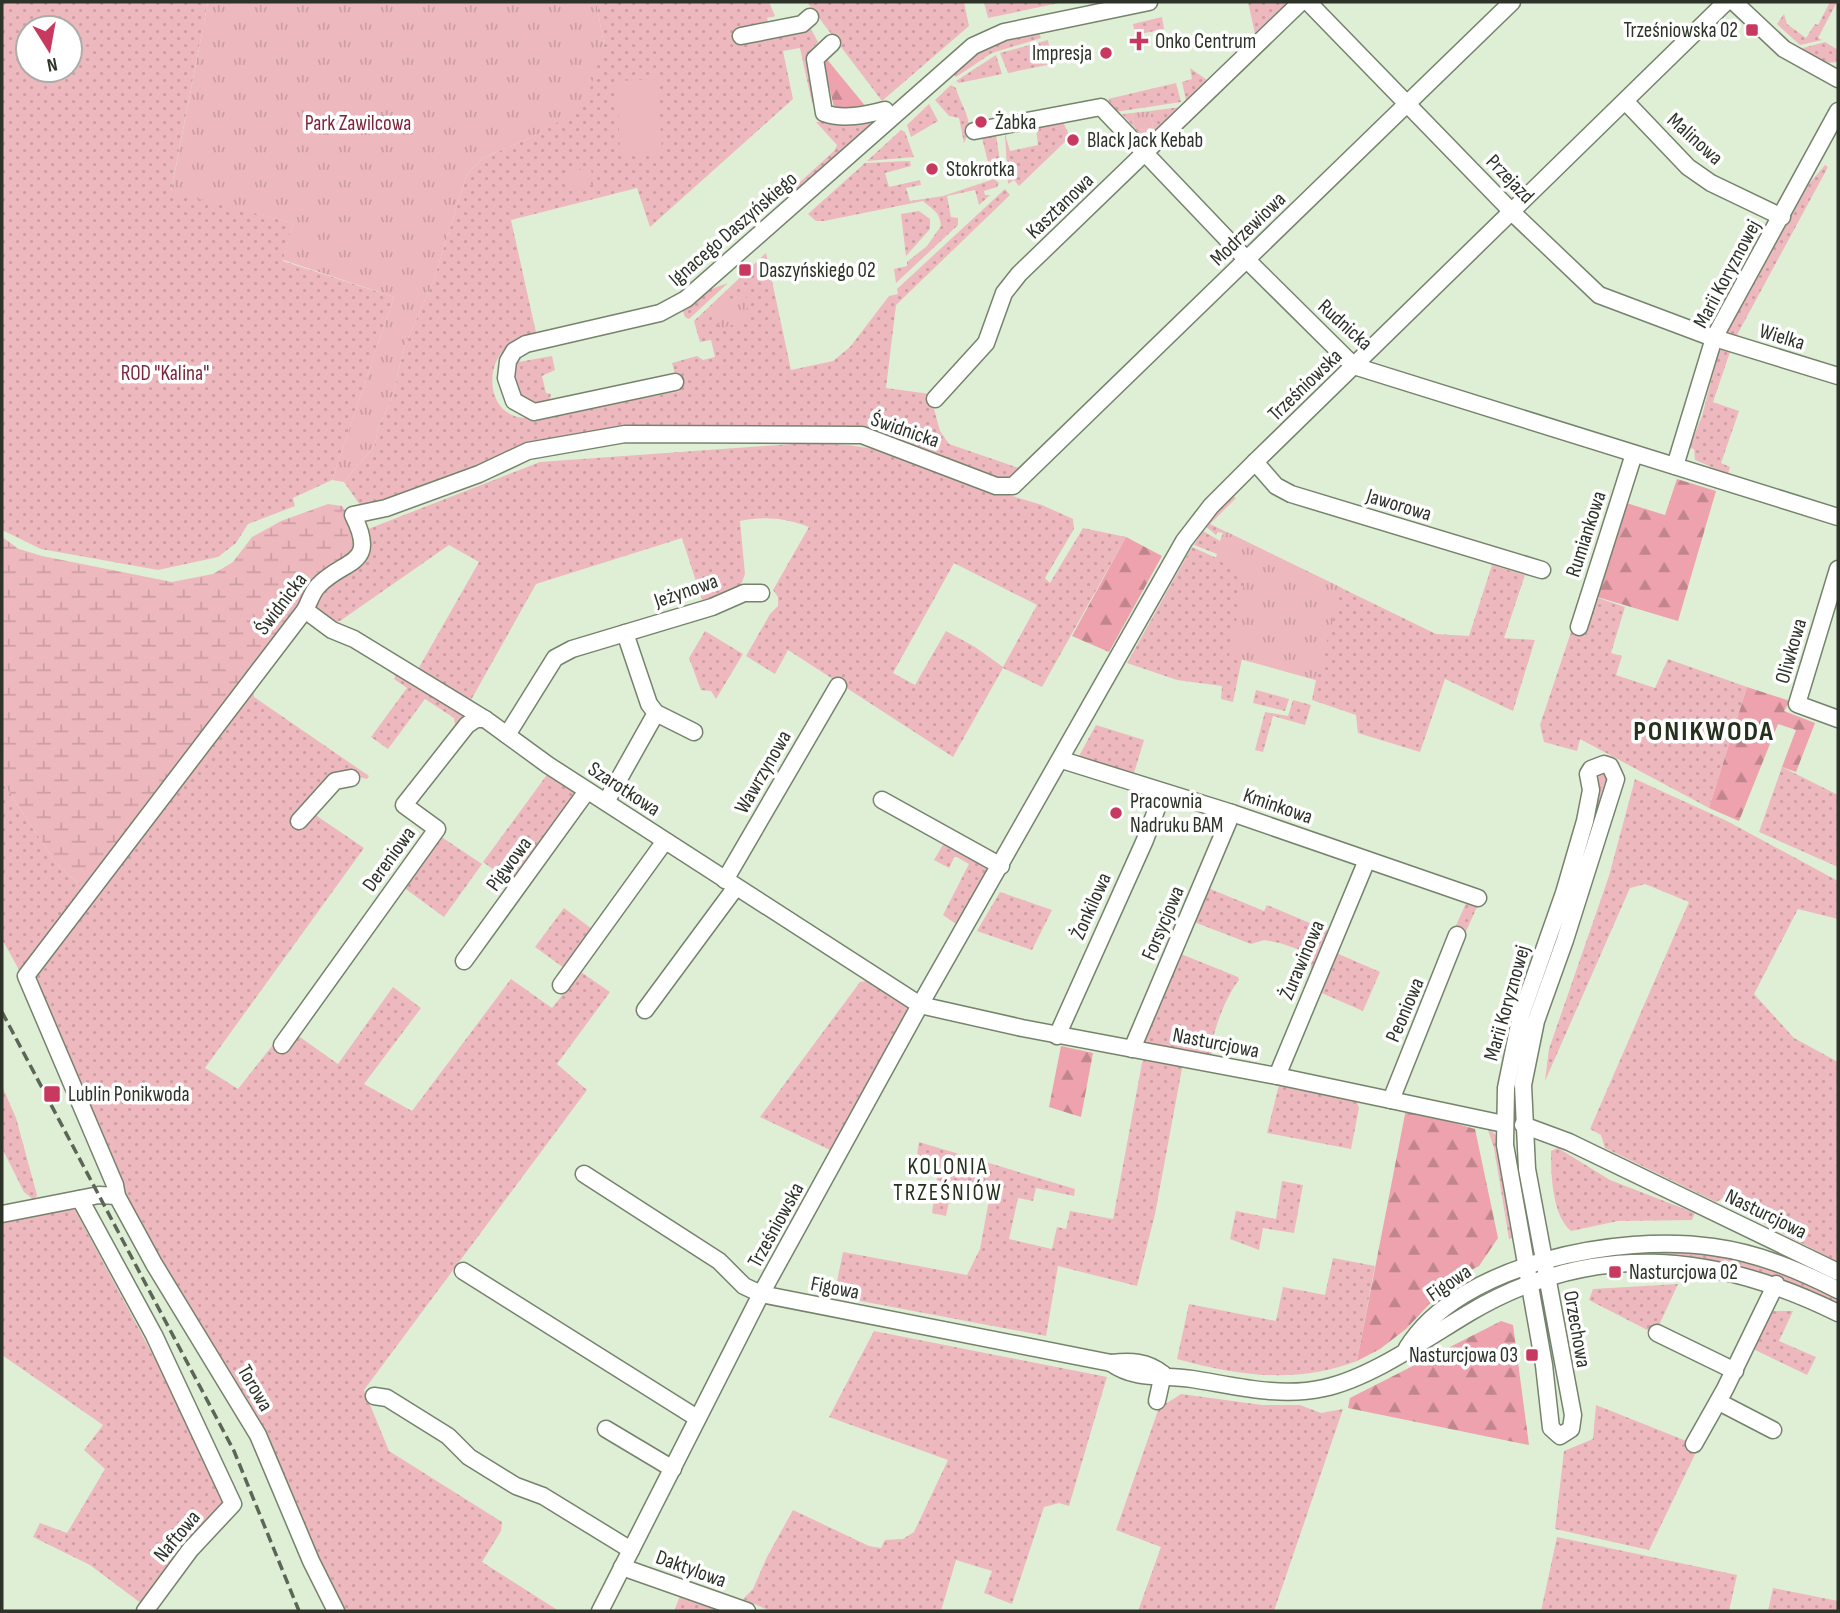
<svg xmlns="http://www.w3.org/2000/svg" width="1840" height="1613" font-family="'Sofia Sans Condensed',sans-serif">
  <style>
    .grass { fill: url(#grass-dots); fill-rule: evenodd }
    .forest { fill: url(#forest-firs) }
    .wetland { fill: url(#wetland-marsh) }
    .park { fill: url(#park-tufts) }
    .pitch { fill: #eeb8bf }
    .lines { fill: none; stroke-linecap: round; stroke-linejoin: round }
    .minor-casing { stroke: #75836c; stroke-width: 19 }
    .minor { stroke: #fff; stroke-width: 16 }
    .rail { stroke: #5c6557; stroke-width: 3.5; stroke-dasharray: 10 5; stroke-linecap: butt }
    .poi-dot { fill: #c8395f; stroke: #fff; stroke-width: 2.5 }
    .labels { text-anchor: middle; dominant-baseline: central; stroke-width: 7; stroke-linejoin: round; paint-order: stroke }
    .poi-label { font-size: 21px; fill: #2d3329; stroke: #fff; text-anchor: start }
    .park-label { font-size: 21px; fill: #7c253b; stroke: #fff }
    .street-label { font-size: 21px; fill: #2d3329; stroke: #fff }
    .neighbourhood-label { font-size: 23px; letter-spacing: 2px; fill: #25311d; stroke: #fff }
    .district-label { font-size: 28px; font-weight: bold; letter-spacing: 2px; fill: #25311d; stroke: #fff }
  </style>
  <defs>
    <pattern id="grass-dots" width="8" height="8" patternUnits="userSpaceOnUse" patternTransform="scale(1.75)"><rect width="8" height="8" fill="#eeb8bf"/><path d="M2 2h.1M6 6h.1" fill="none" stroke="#cc9fa4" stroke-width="1.8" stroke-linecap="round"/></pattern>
    <pattern id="forest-firs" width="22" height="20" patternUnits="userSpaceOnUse" patternTransform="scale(1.75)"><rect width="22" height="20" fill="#eda2ad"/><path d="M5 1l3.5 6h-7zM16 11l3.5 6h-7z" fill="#c0858d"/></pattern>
    <pattern id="wetland-marsh" width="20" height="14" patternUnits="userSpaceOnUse" patternTransform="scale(1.75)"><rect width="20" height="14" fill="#eeb8bf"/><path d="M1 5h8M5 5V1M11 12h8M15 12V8" fill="none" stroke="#cc9fa4"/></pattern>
    <pattern id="park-tufts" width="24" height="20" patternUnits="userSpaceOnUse" patternTransform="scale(1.75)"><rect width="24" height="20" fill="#eeb8bf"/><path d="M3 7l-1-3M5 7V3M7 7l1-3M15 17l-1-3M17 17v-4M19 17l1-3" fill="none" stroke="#cc9fa4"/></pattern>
  </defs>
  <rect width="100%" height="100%" fill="#deefd5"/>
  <!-- grass -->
  <g class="grass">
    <path d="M2 2H208L171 191 293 223 283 261 394 297 332 480 293 498 295 506 248 524 236 543 218 557 158 570 41 549 2 530ZM28 28H70V70H28Z"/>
    <path d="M596 2H769L775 16 767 18 769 26 791 23 811 29 818 42 808 53 816 100 812 103 800 48 783 51 793 99 650 227 637 188 511 220 537 337C529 339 518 340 510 345 487 359 485 403 512 415 522 420 535 417 545 417L680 391 672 363 697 356 703 360 715 357 711 340 700 342 694 321 766 253 791 370 833 361 850 347 889 296 898 294 897 289 1005 189 1010 195 896 305 886 388 930 394 940 431 949 444 1022 469 1007 482 925 449 858 429 583 435 362 508 344 482 375 445 378 428 393 395 404 347 433 282 467 174 483 158 541 133 604 44Z"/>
    <polygon points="807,2 964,2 969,26 882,101"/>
    <polygon points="984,2 1064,2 988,18"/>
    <polygon points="1248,2 1288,2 1255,34"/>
    <polygon points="1830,2 1837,2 1818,38 1822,40 1800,45 1777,24 1784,14 1787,24 1806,38 1815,24 1818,25"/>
    <polygon points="1162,17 1164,29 1135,35 1133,24"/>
    <path d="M1039 33 1041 38 992 53 956 77 949 72C978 50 1003 39 1039 33Z"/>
    <polygon points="1048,40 1052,64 1008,73 1000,53"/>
    <polygon points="1825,42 1838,50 1838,62 1822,63 1801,51 1803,48"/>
    <polygon points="996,55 1002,74 959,83 956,81"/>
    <polygon points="1190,68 1207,80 1186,100 1182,82 1192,79"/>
    <polygon points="1176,83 1181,102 1115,112 1108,99"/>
    <path d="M951 85 956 88C962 110 976 120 964 143L959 118 949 116 935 100Z"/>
    <polygon points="929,104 938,121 911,137 907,125"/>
    <polygon points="1181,107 1149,136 1142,136 1122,114 1132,113 1134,126 1139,130 1153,128 1150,111"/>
    <polygon points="874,119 877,123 787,200 787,194 835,150 837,145 816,122"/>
    <polygon points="1062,120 1070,137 1019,186 1014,180 1008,184 1005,134 1010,151 1038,145 1036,127"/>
    <polygon points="901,130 905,132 914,157 867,161"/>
    <polygon points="996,135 1000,161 991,174 982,138"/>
    <path d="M910 161 911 166 885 173 889 187 920 180 921 185 906 188 910 201 943 196 994 179 999 183 997 187 984 191 985 195H990L979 205 975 190 947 196 951 217 958 218V225L896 283 894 269 907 266V262L927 246 941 226C940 212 932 209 923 201L824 221H816L808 214 865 163Z"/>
    <polygon points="1825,165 1828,167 1737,335 1764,345 1739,340 1723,332 1735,318 1809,184"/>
    <polygon points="919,211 930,219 930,229 906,256 901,214"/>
    <polygon points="728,283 689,319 685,317 682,308 706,291"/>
    <polygon points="1718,342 1731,349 1713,402 1739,411 1721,463 1730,467 1728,474 1695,460 1694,449 1689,448 1702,416 1719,351"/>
    <path d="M552 356 555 370 542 376 546 393 551 394 550 400 542 406C513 399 513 391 513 363Z"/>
    <path d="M806 443C872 443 935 459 993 494L995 491 1042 505 1073 519 1074 529 1045 578 1050 583 1083 528 1126 537 1042 687 1003 668 953 757 788 650 775 674 746 656 770 614 778 606V597L773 590 809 527C786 518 764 516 740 521L745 574 739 590 702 600 682 538 536 584 471 700 417 671 479 562 449 545 340 621 328 624 312 605 363 531 540 462ZM954 563 1037 605 1003 667 975 647 946 631 915 685 893 673Z"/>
    <polygon points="1232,495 1236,498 1210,524 1436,634 1469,636 1492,565 1525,575 1504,638 1535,640 1513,711 1445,679 1420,752 1358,733 1356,715 1312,700 1316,680 1245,660 1322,624 1217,554 1194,545 1203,531 1220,541 1223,533 1218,532 1216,535 1204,525"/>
    <polygon points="1192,547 1250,573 1257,586 1233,702 1221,699 1222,686 1177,680 1127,663"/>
    <polygon points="1584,593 1625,607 1611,653 1622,656 1616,675 1655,688 1668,659 1747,687 1709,808 1580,739 1577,751 1544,742 1540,725"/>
    <polygon points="705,631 743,654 716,699 711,691 701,690 689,658"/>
    <polygon points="389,669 469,713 435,755 455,724 454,718 425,699 388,749 371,737 407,688 394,679 396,676 388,671"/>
    <path d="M253 688 254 697 369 776 367 779C333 769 309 795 290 820L302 830 314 814 364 848 205 1068 238 1089 276 1041 297 1035 338 1064 393 987 421 1008 364 1084 412 1111 511 979 552 1008 581 972 610 992 557 1064 587 1090 364 1390 389 1451 502 1522 501 1531 482 1562 559 1611H340L194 1321 119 1185 38 998 34 973Z"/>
    <polygon points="1256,690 1289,699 1285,711 1253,703"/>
    <polygon points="1293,700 1311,705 1305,725 1273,716 1263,752 1255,750 1265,712 1288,716"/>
    <polygon points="1096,725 1144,740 1134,773 1079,756"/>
    <polygon points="1782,767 1838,795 1838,867 1759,832"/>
    <path d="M1608 770V784L1602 792 1581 870 1525 1037 1530 1230C1519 1170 1510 1115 1518 1054L1595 773Z"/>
    <polygon points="549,772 579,792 516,886 483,862"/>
    <polygon points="1635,779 1727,821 1838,881 1838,919 1798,909 1754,994 1794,1038 1838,1062 1838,1262 1745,1214 1742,1204 1727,1196 1716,1202 1605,1148 1601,1135 1590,1129 1689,902 1645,884 1630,888 1545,1081 1549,1049 1609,876"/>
    <polygon points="2,781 56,863 85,890 53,937 19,970 2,939"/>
    <polygon points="440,836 482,864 444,917 403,887"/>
    <polygon points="944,843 988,869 956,924 943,915 969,864 955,856 949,868 934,860"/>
    <polygon points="1208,888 1264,911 1267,905 1329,931 1312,978 1310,957 1303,951 1280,943 1264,940 1251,944 1194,922"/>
    <polygon points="1000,892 1052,910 1032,950 977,931"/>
    <polygon points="1469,897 1486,902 1477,907 1463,938 1452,934"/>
    <polygon points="564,908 592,929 564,968 535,947"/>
    <polygon points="1334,952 1380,972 1363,1011 1317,991"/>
    <path d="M1181 954 1238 977 1239 980C1227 994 1209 1037 1212 1056L1218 1060 1146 1045 1144 1041Z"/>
    <polygon points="866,981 906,1003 907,1010 830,1150 760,1117 860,982"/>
    <polygon points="1146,1055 1183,1063 1155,1214 1137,1286 1058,1266 1046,1336 834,1296 843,1252 967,1275 980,1249 991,1189 953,1182 946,1216 932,1213 938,1169 916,1163 919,1142 1075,1189 1074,1196 1036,1188 1033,1201 1018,1198 1009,1239 1052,1249 1057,1227 1066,1229 1070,1211 1113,1219 1142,1063"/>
    <polygon points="1280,1081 1355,1096 1359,1108 1351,1149 1267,1133"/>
    <polygon points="2,1086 16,1118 37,1195 35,1201 24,1192 2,1148"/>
    <polygon points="1487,1127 1496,1135 1513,1238 1509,1239 1494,1148"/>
    <path d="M1558 1148 1610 1180 1695 1213 1692 1220 1618 1221 1571 1231C1552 1215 1551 1175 1551 1151Z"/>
    <polygon points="1282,1181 1303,1185 1294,1233 1263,1228 1259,1250 1230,1239 1236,1211 1276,1219"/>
    <polygon points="65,1207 75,1210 233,1504 142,1604 90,1565 33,1537 40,1523 67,1533 105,1469 84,1450 103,1425 2,1355 2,1219"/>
    <path d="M1714 1251 1762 1263 1838 1295V1306C1781 1278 1722 1254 1657 1256 1630 1257 1602 1263 1576 1266L1575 1262 1628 1254Z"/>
    <path d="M1333 1258 1375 1266 1357 1361C1296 1384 1238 1376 1177 1359L1189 1304 1276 1321 1283 1287 1325 1295Z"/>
    <polygon points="1678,1284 1655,1334 1589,1300 1593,1289"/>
    <polygon points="1769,1311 1793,1311 1779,1341 1816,1357 1807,1375 1751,1348"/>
    <polygon points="874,1331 1107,1377 1069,1506 1059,1503 1044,1507 1012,1604 984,1593 992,1571 956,1560 941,1611 770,1611 743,1599 753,1589 767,1557 793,1510 869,1546 881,1548 885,1540 903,1539 914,1532 948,1460 829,1417"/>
    <polygon points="1181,1394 1262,1405 1300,1405 1321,1413 1343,1409 1274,1611 1138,1611 1161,1547 1116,1530 1161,1402 1167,1403"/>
    <polygon points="1596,1405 1699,1446 1649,1550 1555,1529 1564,1451 1593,1439"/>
    <polygon points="1557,1537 1737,1575 1729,1611 1541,1611"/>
    <polygon points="1773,1588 1838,1601 1838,1611 1768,1611"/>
    <polygon points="680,1596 720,1611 674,1611"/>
  </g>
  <!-- forest -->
  <g class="forest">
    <polygon points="825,57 867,108 836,110 834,107 823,61"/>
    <polygon points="1677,479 1716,491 1678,621 1594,596 1623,502 1665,515"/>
    <polygon points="1126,537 1162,556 1109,652 1072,636"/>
    <polygon points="1747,687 1790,701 1784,711 1815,723 1796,772 1782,767 1796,730 1778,724 1739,821 1709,808"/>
    <polygon points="1061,1046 1093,1053 1081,1117 1049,1107"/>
    <polygon points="1406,1109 1475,1129 1498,1238 1479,1266 1452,1280 1406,1329 1380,1349 1357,1361"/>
    <polygon points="1501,1321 1513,1325 1529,1445 1348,1408 1350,1398"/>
  </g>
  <!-- wetland -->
  <polygon class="wetland" points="328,504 342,506 350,517 359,550 341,569 85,890 56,863 2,781 2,537 19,549 42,556 172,582 213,574 233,562 252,537 281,521"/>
  <!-- park -->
  <g class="park">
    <polygon points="208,2 596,2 604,44 585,105 541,133 483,158 467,174 433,282 404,347 393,395 378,428 375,445 344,482 332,480 394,297 283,260 293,223 171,192"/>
    <polygon points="1150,111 1153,128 1138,130 1134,126 1132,113"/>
    <polygon points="590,165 594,184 571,191 567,174"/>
    <polygon points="746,293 749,320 719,329 715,305"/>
    <polygon points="1227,532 1342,588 1316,680 1229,656 1246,574 1215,559"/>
  </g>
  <!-- pitch -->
  <polygon class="pitch" points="658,79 662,152 620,154 617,81"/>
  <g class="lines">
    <defs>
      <g id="minor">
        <polyline points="1308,2 1517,217 1599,295 1708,336 1838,376"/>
        <polyline points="1734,2 1784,49 1838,79"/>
        <polyline points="741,36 802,24 810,17"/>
        <path d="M832 43 815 59 824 113C843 120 866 115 885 110"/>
        <polyline points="1626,102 1688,167 1711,183 1782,217"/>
        <polyline points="974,131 1101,107 1247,260 1354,366 1838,517"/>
        <polyline points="675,382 534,412 514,401 506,378 508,361 514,351 526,344 660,313 686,299 973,46 1004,32 1149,2"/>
        <polyline points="935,399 986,343 1004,293 1019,274 1301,2"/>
        <polyline points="1255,462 1276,486 1291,494 1542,570"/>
        <polyline points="1675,466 1714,338 1838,111"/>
        <polyline points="1838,569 1797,704 1838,719"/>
        <polyline points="305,610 332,630 354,639 485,719 548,765 920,1005 1022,1028 1277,1076 1504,1124"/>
        <polyline points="1579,627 1634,454"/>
        <polyline points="625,633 649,704 656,713 694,732"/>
        <polyline points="507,735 555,658 572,649 712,607 744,593 761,593"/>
        <polyline points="1062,760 1232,813 1478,898"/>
        <polygon points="1604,764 1610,766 1616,779 1565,940 1536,1021 1523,1085 1527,1169 1573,1415 1571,1429 1560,1436 1551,1428 1544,1365 1505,1145 1506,1088 1521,1015 1564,893 1585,821 1591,790 1588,774 1591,769"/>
        <polyline points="882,800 1001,866"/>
        <polyline points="606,802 656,713"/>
        <polyline points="299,821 335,781 351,778"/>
        <polyline points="725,880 838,686"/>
        <polyline points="464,961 587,791"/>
        <polyline points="561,985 665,841"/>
        <polyline points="645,1010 736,887"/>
        <polyline points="1057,1036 1145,840 1163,792"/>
        <polyline points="282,1045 437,829 404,805 467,725 476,719 485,719"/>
        <polyline points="1132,1049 1232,813"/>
        <polyline points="1277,1076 1367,860"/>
        <polyline points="1391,1100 1457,935"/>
        <polyline points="1523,1125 1569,1142 1838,1272"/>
        <path d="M584 1174 719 1261 744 1286 761 1294 1111 1363C1131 1361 1147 1361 1163 1374"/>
        <polyline points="80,1199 154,1335 233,1504 190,1550 145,1611"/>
        <polyline points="2,1214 99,1195 117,1196"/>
        <polyline points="463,1271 697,1418"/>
        <polyline points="1657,1333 1735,1371"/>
        <path d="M1407 1348C1460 1263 1620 1233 1713 1247 1758 1253 1798 1270 1838 1290"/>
        <path d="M1111 1363C1136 1381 1164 1374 1192 1379 1236 1386 1280 1398 1324 1388 1371 1378 1427 1338 1469 1313 1592 1240 1714 1252 1838 1313"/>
        <polyline points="374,1396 387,1398 448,1436 469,1457 516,1486 543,1496 631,1550"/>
        <polyline points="1157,1401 1163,1374"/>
        <polyline points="1719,1402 1773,1430"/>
        <polyline points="606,1429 673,1469"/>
        <polyline points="1694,1444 1725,1389 1776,1284"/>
        <polyline points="622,1567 747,1611"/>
        <path d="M336 1611 311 1561 258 1435 154 1264 117 1196 115 1185 26 976 305 610C309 603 312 592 318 586 344 558 379 567 353 515L386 508 479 474 528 451 625 434 862 435 996 486H1013L1512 2"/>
        <polyline points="600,1611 761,1294 920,1005 1184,541 1211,506 1255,462 1726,2"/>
      </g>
    </defs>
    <!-- minor casing -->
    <use href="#minor" class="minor-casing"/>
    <!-- minor -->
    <use href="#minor" class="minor"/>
    <!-- rail -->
    <polyline class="rail" points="2,1012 234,1451 299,1611"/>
  </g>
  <!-- markers -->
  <g class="poi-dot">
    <rect x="1745" y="23" width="14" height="14" rx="3.5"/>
    <path d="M1135.5 30.5h7v7h7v7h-7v7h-7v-7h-7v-7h7z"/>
    <circle cx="1106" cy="53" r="7"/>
    <circle cx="981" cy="122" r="7"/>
    <circle cx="1073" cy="140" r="7"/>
    <circle cx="932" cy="169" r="7"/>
    <rect x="738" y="263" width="14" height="14" rx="3.5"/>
    <circle cx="1116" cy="813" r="7"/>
    <rect x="43" y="1085" width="18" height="18" rx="3.5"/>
    <rect x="1608" y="1265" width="14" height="14" rx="3.5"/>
    <rect x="1525" y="1348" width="14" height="14" rx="3.5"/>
  </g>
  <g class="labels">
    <!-- poi labels -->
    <g class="poi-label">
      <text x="1738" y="30" text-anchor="end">Trześniowska 02</text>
      <text x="1155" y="41">Onko Centrum</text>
      <text x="1092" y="53" text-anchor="end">Impresja</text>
      <text x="995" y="122">Żabka</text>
      <text x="1087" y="140">Black Jack Kebab</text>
      <text x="946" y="169">Stokrotka</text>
      <text x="759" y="270">Daszyńskiego 02</text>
      <text x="1130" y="801">Pracownia<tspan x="1130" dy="24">Nadruku BAM</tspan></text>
      <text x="68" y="1094">Lublin Ponikwoda</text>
      <text x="1629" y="1272">Nasturcjowa 02</text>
      <text x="1518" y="1355" text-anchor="end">Nasturcjowa 03</text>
    </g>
    <!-- park labels -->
    <g class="park-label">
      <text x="358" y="123">Park Zawilcowa</text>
      <text x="165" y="373">ROD "Kalina"</text>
    </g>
    <!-- street labels -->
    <g class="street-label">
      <text transform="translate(1695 139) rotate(42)">Malinowa</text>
      <text transform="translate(1510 179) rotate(46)">Przejazd</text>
      <text transform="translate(1060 206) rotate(-44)">Kasztanowa</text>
      <text transform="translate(733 229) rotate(-41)">Ignacego Daszyńskiego</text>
      <text transform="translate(1248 229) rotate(-44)">Modrzewiowa</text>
      <text transform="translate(1727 274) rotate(-62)">Marii Koryznowej</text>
      <text transform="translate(1345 325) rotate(42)">Rudnicka</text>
      <text transform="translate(1782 337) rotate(17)">Wielka</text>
      <text transform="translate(1305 385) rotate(-44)">Trześniowska</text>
      <text transform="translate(905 430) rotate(19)">Świdnicka</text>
      <text transform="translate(1399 505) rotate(17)">Jaworowa</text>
      <text transform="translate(1586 534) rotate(-72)">Rumiankowa</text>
      <text transform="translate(686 591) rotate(-19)">Jeżynowa</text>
      <text transform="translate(281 604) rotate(-53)">Świdnicka</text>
      <text transform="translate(1791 651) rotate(-74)">Oliwkowa</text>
      <text transform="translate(763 772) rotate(-60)">Wawrzynowa</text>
      <text transform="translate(624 789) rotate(33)">Szarotkowa</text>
      <text transform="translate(1278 806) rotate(19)">Kminkowa</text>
      <text transform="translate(389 859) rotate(-54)">Dereniowa</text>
      <text transform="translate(509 864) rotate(-54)">Pigwowa</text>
      <text transform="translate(1091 906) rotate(-66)">Żonkilowa</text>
      <text transform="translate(1163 923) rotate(-67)">Forsycjowa</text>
      <text transform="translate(1302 960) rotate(-67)">Żurawinowa</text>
      <text transform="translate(1507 1003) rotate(-74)">Marii Koryznowej</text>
      <text transform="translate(1405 1010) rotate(-67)">Peoniowa</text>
      <text transform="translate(1216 1043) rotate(11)">Nasturcjowa</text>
      <text transform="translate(1766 1214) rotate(26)">Nasturcjowa</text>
      <text transform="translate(776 1225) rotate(-61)">Trześniowska</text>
      <text transform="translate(1449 1283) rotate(-34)">Figowa</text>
      <text transform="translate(835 1288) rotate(11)">Figowa</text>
      <text transform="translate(1577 1329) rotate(80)">Orzechowa</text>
      <text transform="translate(255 1388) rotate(60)">Torowa</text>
      <text transform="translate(177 1536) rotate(-50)">Naftowa</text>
      <text transform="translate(691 1569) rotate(20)">Daktylowa</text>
    </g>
    <!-- neighbourhood labels -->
    <g class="neighbourhood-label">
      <text x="948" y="1167">KOLONIA<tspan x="948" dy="26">TRZEŚNIÓW</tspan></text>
    </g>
    <!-- district labels -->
    <g class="district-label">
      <text x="1704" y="731">PONIKWODA</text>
    </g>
  </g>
  <!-- border -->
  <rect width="1840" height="1613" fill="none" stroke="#2d3329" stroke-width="7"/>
  <!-- north arrow -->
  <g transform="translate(49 49) rotate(169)"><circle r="33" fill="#ffffff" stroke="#abada9" stroke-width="2"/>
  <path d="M0-5L12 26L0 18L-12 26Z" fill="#c8395f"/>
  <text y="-10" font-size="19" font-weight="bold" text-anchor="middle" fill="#2d3329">N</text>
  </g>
</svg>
